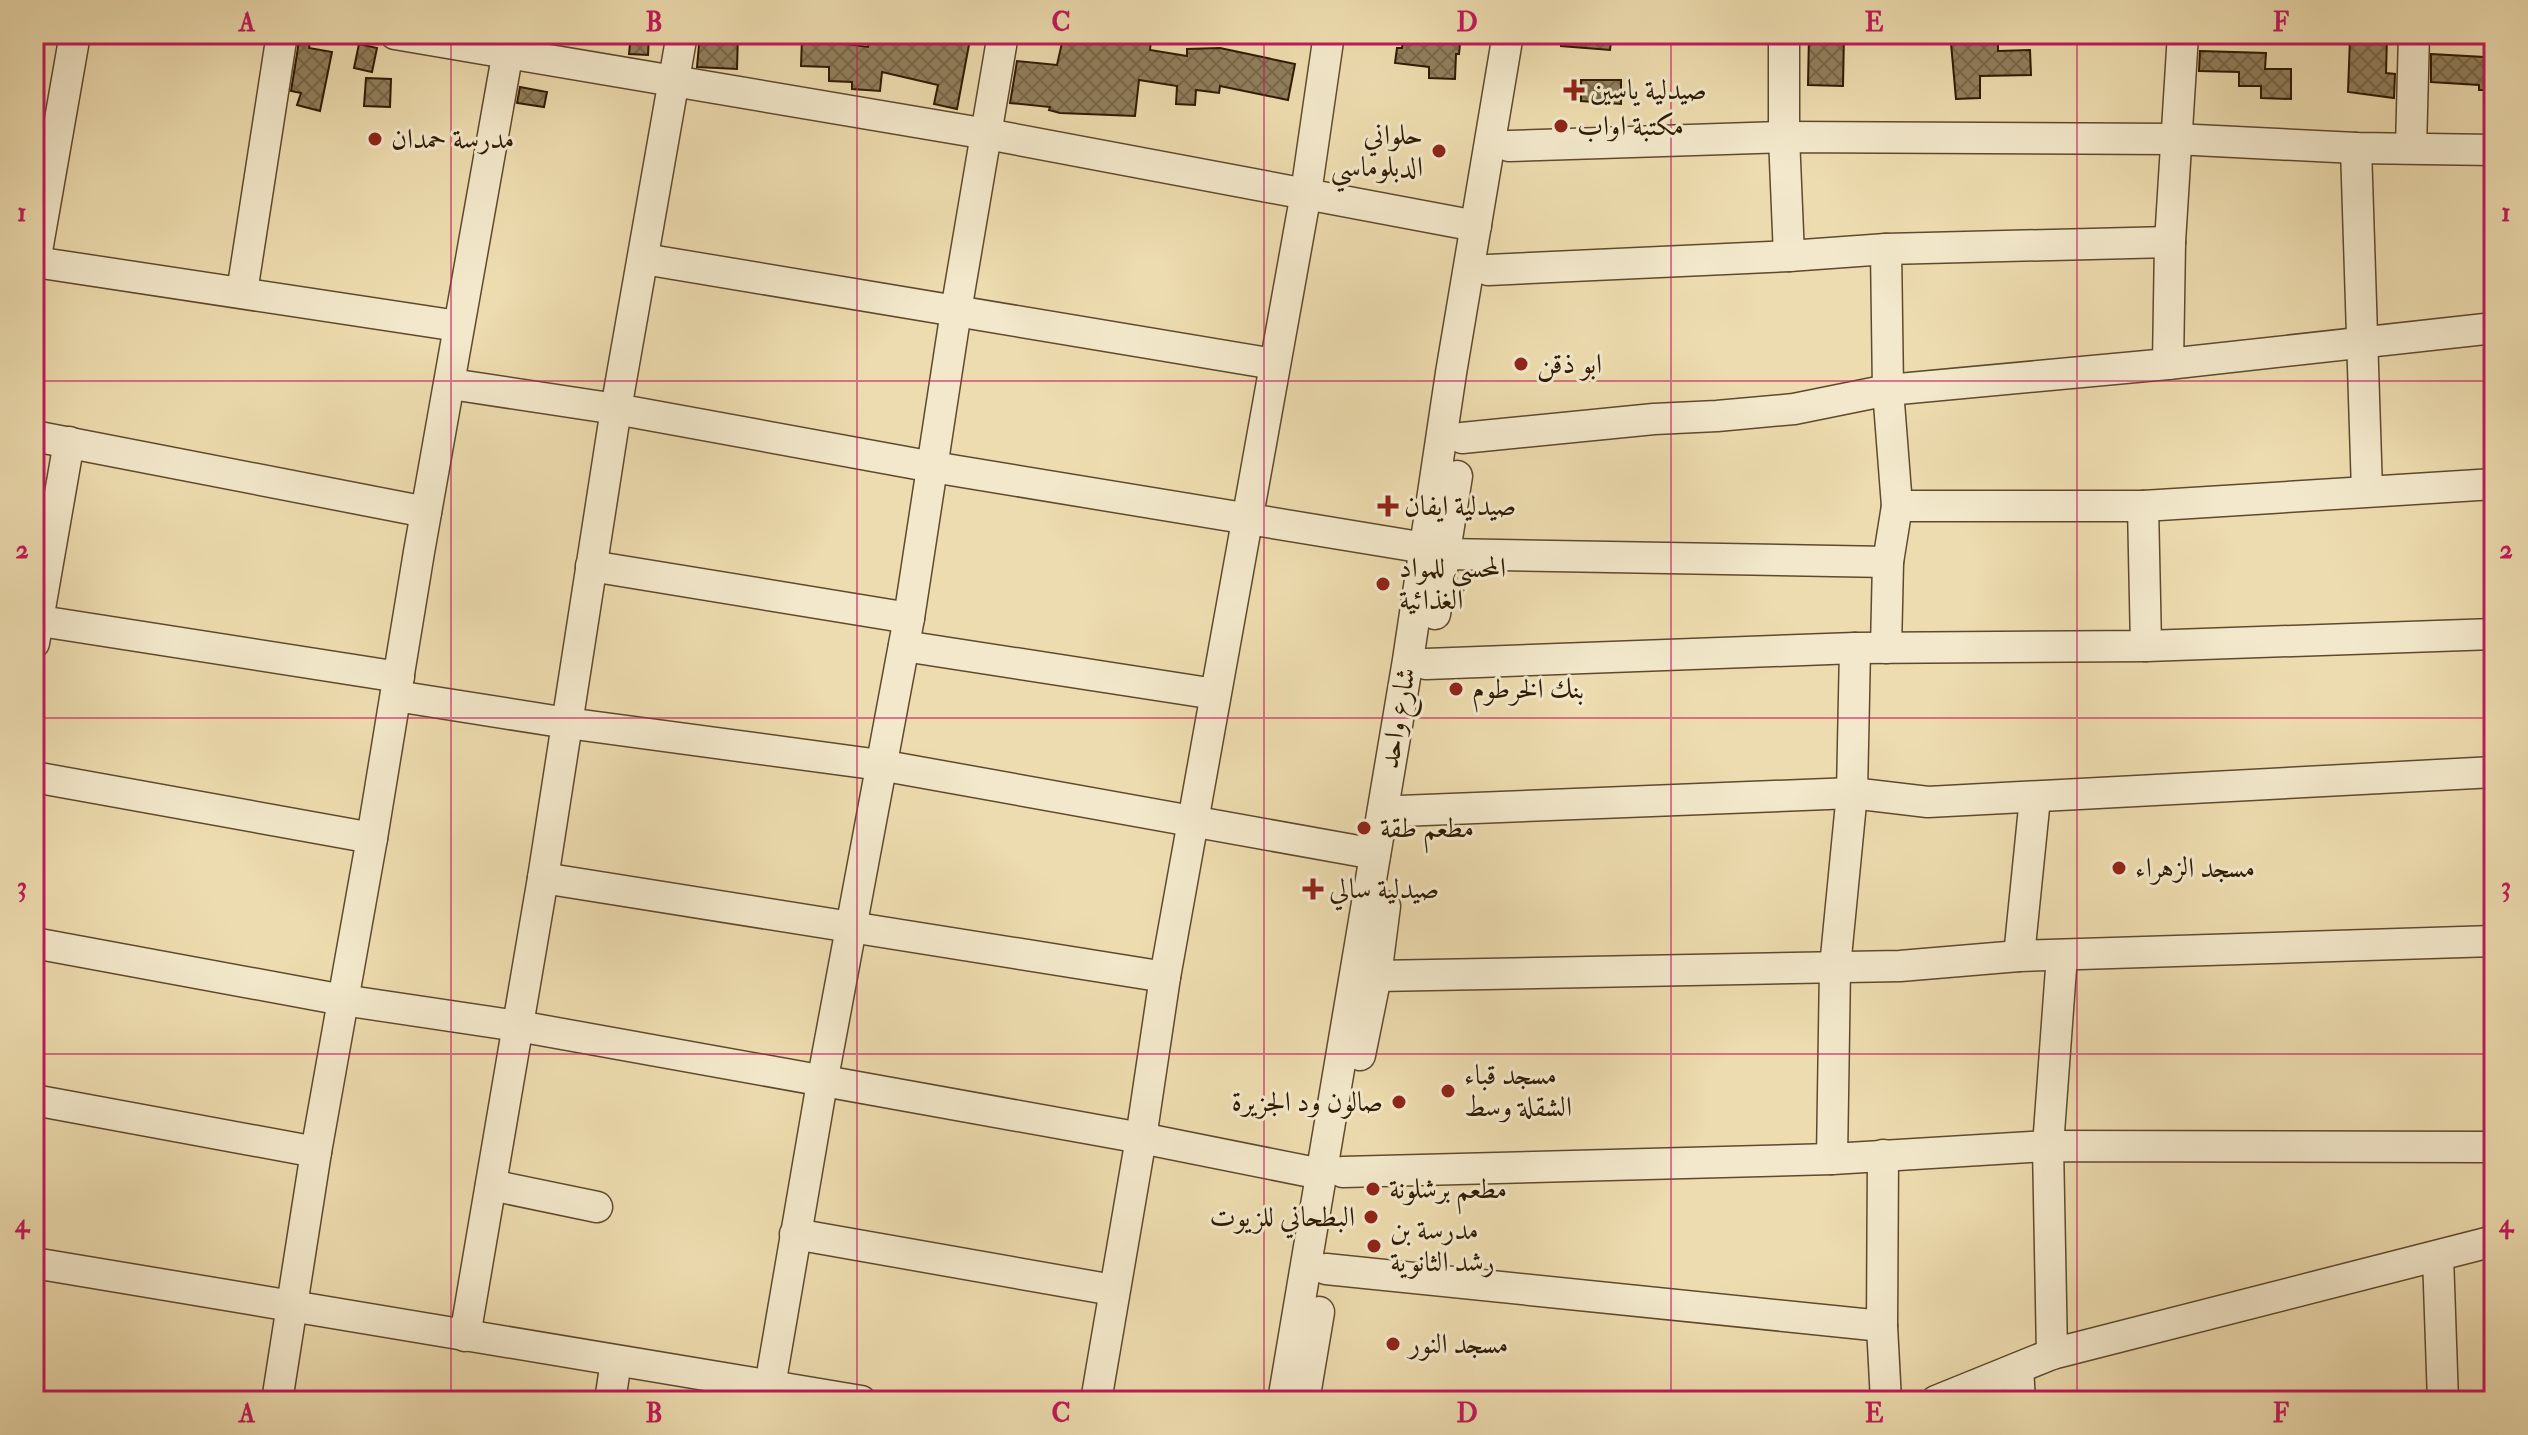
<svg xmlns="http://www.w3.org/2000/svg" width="2528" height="1435" font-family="'IM FELL Double Pica',Amiri,serif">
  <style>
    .building { fill: url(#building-cross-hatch); stroke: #2e1a02; stroke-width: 2 }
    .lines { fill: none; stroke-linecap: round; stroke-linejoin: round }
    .minor-casing { stroke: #5e4a2d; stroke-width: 33 }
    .minor { stroke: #f3e8cb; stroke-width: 30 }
    .grid { fill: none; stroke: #c2185b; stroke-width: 2; stroke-opacity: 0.55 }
    .poi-dot { fill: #8f2418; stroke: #f3e8cb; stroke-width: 3 }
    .labels { text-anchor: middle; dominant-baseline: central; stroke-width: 6; stroke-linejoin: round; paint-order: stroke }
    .poi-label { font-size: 28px; fill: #2e1a02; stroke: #f3e8cb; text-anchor: start }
    .street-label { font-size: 28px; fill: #2e1a02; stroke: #f3e8cb }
    .neatline { fill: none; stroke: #c2185b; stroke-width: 3 }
    .grid-label { font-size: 26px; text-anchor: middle; font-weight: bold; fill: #c2185b }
  </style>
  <defs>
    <pattern id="building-cross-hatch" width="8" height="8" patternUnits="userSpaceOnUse" patternTransform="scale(2)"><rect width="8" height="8" fill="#917f5c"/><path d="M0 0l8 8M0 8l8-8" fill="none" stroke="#77674a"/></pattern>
  </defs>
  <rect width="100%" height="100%" fill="#eddcaf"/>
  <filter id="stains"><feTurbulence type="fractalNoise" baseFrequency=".0025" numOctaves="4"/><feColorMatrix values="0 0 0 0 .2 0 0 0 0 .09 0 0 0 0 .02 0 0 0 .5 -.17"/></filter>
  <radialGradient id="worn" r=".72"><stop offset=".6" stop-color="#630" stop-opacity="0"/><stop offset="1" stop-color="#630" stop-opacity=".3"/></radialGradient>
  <!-- building -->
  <g class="building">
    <polygon points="631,34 649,34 648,55 629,54"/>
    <polygon points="700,34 738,34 737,69 697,67"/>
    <polygon points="870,34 914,42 915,34 971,34 957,109 934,104 938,85 882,72 880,91 852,89 852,82 829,81 829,67 801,66 802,38 868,47"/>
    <polygon points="1064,34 1117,34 1117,36 1151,40 1150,50 1187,56 1187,49 1220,48 1295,64 1288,100 1220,86 1219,93 1196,90 1195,105 1176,104 1177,86 1139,80 1135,116 1060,113 1049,110 1050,107 1010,103 1017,61 1057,65"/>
    <polygon points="1404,34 1461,34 1459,54 1456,54 1455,79 1429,78 1429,67 1395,63 1397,48 1402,48"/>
    <polygon points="1562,34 1612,34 1610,50 1561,46"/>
    <polygon points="1809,34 1844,34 1843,86 1808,85"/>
    <polygon points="300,35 311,36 309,48 332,52 320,111 297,105 301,93 291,91"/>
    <polygon points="2350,38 2387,38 2386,73 2395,74 2394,98 2348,92"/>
    <polygon points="1998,41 1998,51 2030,50 2031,75 1980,76 1980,98 1956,99 1951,43"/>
    <polygon points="359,44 377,48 372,72 354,68"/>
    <polygon points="2200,51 2266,53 2265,69 2291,69 2291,99 2261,98 2261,86 2239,86 2239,72 2199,71"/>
    <polygon points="2431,54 2484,57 2485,68 2494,67 2494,90 2479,90 2479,85 2431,82"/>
    <polygon points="366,78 391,79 390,107 364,106"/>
    <polygon points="1581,80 1621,80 1621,104 1581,101"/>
    <polygon points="520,87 547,92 544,107 517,103"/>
  </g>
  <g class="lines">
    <defs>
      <g id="minor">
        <polyline points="395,34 987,134 1476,226"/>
        <polyline points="1784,34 1784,137 1789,256"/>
        <polyline points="1509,146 1784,137 2175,139 2356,148 2494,150"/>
        <polyline points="2356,148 2367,491"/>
        <polyline points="2411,148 2414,34"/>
        <polyline points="1886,249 1888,390 1897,506 1888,562 1886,648"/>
        <polyline points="644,259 1274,364"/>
        <polyline points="35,262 458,326"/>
        <polyline points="34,268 75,34"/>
        <polyline points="1488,270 1789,256 1886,249 2170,242"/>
        <polyline points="242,292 282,34"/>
        <polyline points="2168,364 2170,242 2183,34"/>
        <polyline points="451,384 616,409 933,467 1425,548"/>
        <polyline points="34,436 426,512"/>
        <polyline points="1462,438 1654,419 1717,416 1794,409 1888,390 2168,364 2494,328"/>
        <polyline points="1897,506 2143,506 2494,484"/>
        <polyline points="2143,506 2146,646"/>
        <polyline points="1446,554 1888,562"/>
        <polyline points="591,566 909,618"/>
        <polyline points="1435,614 1457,476"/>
        <polyline points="34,620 399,677"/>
        <polyline points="34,643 69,442"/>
        <polyline points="904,646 1215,694"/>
        <polyline points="1426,664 1855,648 2146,646 2494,634"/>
        <polyline points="396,696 567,723 880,765 1375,854"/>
        <polyline points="34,777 372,838"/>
        <polyline points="1400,811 1852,793 1928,802 2494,772"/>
        <polyline points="543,878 1165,977"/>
        <polyline points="34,943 343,1000 518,1026 1141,1138 1321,1174"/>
        <polyline points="2019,956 2035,798"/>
        <polyline points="1376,976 1900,966 2019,956 2494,941"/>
        <polyline points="1360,1055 1376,976 1385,906"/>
        <polyline points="34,1100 316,1152"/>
        <polyline points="1883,1155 1882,1326 1886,1401"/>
        <polyline points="1832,1159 1835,967 1852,793 1855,648"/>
        <polyline points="1343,1172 1832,1159 2048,1146 2494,1147"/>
        <polyline points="491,1185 597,1207"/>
        <polyline points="795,1234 1113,1290"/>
        <polyline points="2438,1256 2443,1401"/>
        <polyline points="34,1263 861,1401"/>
        <polyline points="1326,1269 1882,1326"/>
        <polyline points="465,1336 543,878 616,409 682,34"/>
        <polyline points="2052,1354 2048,1146 2062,955"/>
        <polyline points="2018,1368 2020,1401"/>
        <polyline points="770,1386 822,1083 909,618 956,311 1003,34"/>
        <polyline points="277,1401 316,1152 372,838 419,552 511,34"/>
        <polyline points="610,1401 616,1361"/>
        <polyline points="1096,1401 1141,1138 1165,977 1306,193 1329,34"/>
        <polyline points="1283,1401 1408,660 1451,373 1508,34"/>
        <polyline points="1304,1401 1319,1312"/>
        <polyline points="1936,1401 2052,1354 2494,1241"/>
      </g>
    </defs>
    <!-- minor casing -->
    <use href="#minor" class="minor-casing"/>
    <!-- minor -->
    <use href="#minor" class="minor"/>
  </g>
  <!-- grid -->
  <path class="grid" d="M451 34V1401M857 34V1401M1264 34V1401M1671 34V1401M2077 34V1401M34 381H2494M34 718H2494M34 1054H2494"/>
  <!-- markers -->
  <g class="poi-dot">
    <path d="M1570 78h8v8h8v8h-8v8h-8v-8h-8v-8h8z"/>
    <circle cx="1561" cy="126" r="8"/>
    <circle cx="375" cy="139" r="8"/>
    <circle cx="1439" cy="151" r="8"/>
    <circle cx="1521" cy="364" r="8"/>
    <path d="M1384 494h8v8h8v8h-8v8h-8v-8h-8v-8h8z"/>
    <circle cx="1383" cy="584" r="8"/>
    <circle cx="1456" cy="689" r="8"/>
    <circle cx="1364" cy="828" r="8"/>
    <circle cx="2119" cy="868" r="8"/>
    <path d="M1309 877h8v8h8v8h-8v8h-8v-8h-8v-8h8z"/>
    <circle cx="1448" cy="1091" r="8"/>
    <circle cx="1399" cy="1102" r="8"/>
    <circle cx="1373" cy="1189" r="8"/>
    <circle cx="1371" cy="1217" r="8"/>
    <circle cx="1374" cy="1246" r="8"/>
    <circle cx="1393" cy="1344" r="8"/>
  </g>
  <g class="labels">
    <!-- poi labels -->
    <g class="poi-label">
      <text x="1590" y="90">صيدلية ياسين</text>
      <text x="1577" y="126">مكتبة اواب</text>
      <text x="1423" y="135" text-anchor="end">حلواني<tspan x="1423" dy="32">الدبلوماسي</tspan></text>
      <text x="391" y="139">مدرسة حمدان</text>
      <text x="1537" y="364">ابو ذقن</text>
      <text x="1404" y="506">صيدلية ايفان</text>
      <text x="1399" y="568">المحسي للمواد<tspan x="1399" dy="32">الغذائية</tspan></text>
      <text x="1472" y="689">بنك الخرطوم</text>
      <text x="1380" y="828">مطعم طقة</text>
      <text x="2135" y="868">مسجد الزهراء</text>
      <text x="1329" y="889">صيدلية سالي</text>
      <text x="1464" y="1075">مسجد قباء<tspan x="1464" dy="32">الشقلة وسط</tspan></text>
      <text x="1383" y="1102" text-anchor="end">صالون ود الجزيرة</text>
      <text x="1389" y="1189">مطعم برشلونة</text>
      <text x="1355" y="1217" text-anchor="end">البطحاني للزيوت</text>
      <text x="1390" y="1230">مدرسة بن<tspan x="1390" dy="32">رشد الثانوية</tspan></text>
      <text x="1409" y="1344">مسجد النور</text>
    </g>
    <!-- street labels -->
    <g class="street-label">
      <text transform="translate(1398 718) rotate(-80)">شارع واحد</text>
    </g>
  </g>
  <!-- margin -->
  <rect width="2528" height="1435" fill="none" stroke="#eddcaf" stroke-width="88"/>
  <rect x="44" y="44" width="2440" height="1347" class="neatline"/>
  <g class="grid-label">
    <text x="247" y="31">A</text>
    <text x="654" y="31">B</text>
    <text x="1061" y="31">C</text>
    <text x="1467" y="31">D</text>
    <text x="1874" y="31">E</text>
    <text x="2281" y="31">F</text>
    <text x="22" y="221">1</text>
    <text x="2506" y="221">1</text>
    <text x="22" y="558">2</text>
    <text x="2506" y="558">2</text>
    <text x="22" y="895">3</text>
    <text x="2506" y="895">3</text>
    <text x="22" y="1232">4</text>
    <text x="2506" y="1232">4</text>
    <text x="247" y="1422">A</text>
    <text x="654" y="1422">B</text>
    <text x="1061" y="1422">C</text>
    <text x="1467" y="1422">D</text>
    <text x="1874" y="1422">E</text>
    <text x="2281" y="1422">F</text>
  </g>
  <rect width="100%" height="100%" filter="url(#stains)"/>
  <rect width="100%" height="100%" fill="url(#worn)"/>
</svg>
